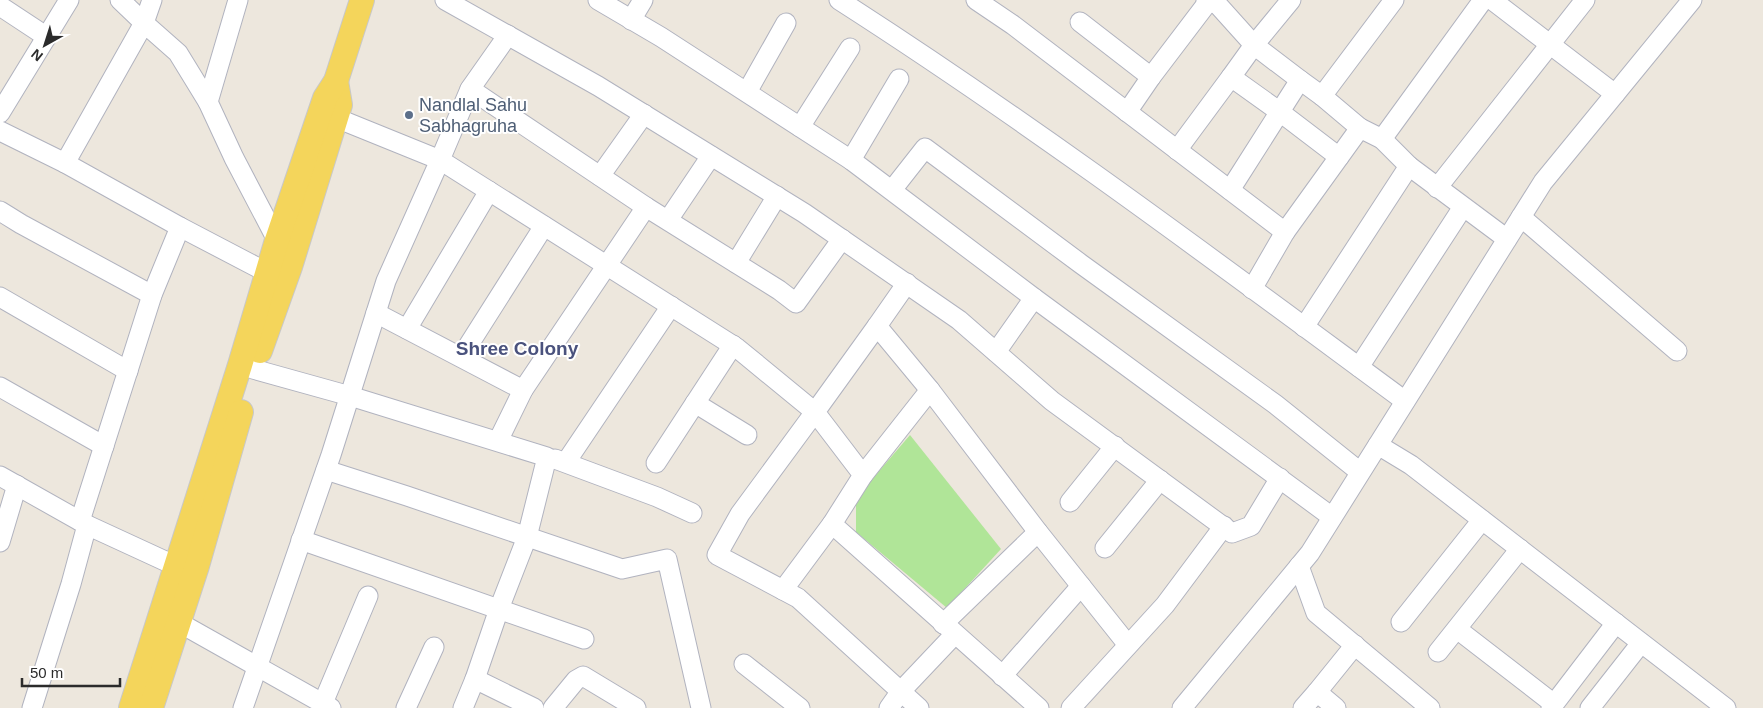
<svg xmlns="http://www.w3.org/2000/svg" width="1763" height="708" font-family="Helvetica,sans-serif">
  <style>
    .green { fill: #b0e598 }
    .lines { fill: none; stroke-linecap: round; stroke-linejoin: round }
    .minor-casing { stroke: #b1b3bf; stroke-width: 21 }
    .major-casing { stroke: #c8c8c8; stroke-width: 26 }
    .minor { stroke: #fff; stroke-width: 19 }
    .major { stroke: #f4d55b; stroke-width: 24 }
    .service-dot { fill: #5c6f8a; stroke: #fff; stroke-width: 2 }
    .labels { text-anchor: middle; dominant-baseline: central; stroke-width: 4; stroke-linejoin: round; paint-order: stroke }
    .service-label { font-size: 18px; fill: #4e5e75; stroke: #fff; text-anchor: start }
    .neighbourhood-label { font-size: 19px; font-weight: bold; fill: #4a527d; stroke: #fff }
  </style>
  <rect width="100%" height="100%" fill="#ede7dd"/>
  <!-- green -->
  <polygon class="green" points="910,435 1001,549 947,608 856,532 856,498"/>
  <g class="lines">
    <defs>
      <g id="minor">
        <polyline points="120,0 144,23 152,0"/>
        <polyline points="445,0 598,86 804,213 959,320 1052,401 1232,533 1251,526 1280,478"/>
        <polyline points="598,0 661,37 851,160 1034,298 1332,517"/>
        <path d="M839 0C1034 125 1219 264 1405 401"/>
        <polyline points="976,0 1013,25 1285,232 1360,128 1382,139 1409,166 1304,327"/>
        <polyline points="1206,0 1218,5 1254,45 1231,77"/>
        <polyline points="1291,0 1254,45 1300,80 1322,96 1360,128"/>
        <polyline points="1492,0 1615,94"/>
        <polyline points="0,6 47,37"/>
        <polyline points="631,20 643,0"/>
        <polyline points="1080,22 1151,77 1127,112"/>
        <polyline points="1151,77 1208,2"/>
        <polyline points="470,89 440,160 737,348 815,412 740,514 717,555 798,598 919,708"/>
        <polyline points="747,92 786,23"/>
        <polyline points="1322,96 1394,0"/>
        <polyline points="208,102 238,0"/>
        <polyline points="0,113 69,0"/>
        <polyline points="800,127 850,48"/>
        <polyline points="0,131 65,163"/>
        <polyline points="1382,139 1483,0"/>
        <polyline points="1177,150 1231,77 1280,112 1339,157"/>
        <polyline points="851,160 899,79"/>
        <polyline points="1409,166 1507,239"/>
        <polyline points="600,176 644,114"/>
        <polyline points="1437,188 1585,0"/>
        <polyline points="892,190 925,148 1081,264 1275,404 1360,472"/>
        <polyline points="1230,190 1300,80"/>
        <polyline points="646,207 779,290 796,303 842,239"/>
        <polyline points="0,211 21,224 152,295"/>
        <polyline points="1521,217 1677,351"/>
        <polyline points="668,220 711,156"/>
        <polyline points="277,240 234,158 208,102 178,53 144,23 65,163 180,227 268,273 279,277"/>
        <polyline points="736,263 777,196"/>
        <polyline points="1252,289 1285,232"/>
        <polyline points="0,297 128,371"/>
        <polyline points="376,313 523,390"/>
        <polyline points="877,326 907,283"/>
        <polyline points="407,329 489,191"/>
        <polyline points="996,352 1034,298"/>
        <polyline points="461,357 544,226"/>
        <polyline points="1359,367 1463,207"/>
        <polyline points="253,369 350,396 547,457 527,537 499,609 475,679"/>
        <polyline points="0,387 104,446"/>
        <polyline points="695,403 747,435"/>
        <polyline points="498,441 523,390 646,207 470,89 508,35"/>
        <polyline points="1378,445 1411,465 1726,708"/>
        <polyline points="555,459 657,497 692,513"/>
        <polyline points="566,462 671,306"/>
        <polyline points="656,463 733,345"/>
        <polyline points="326,470 407,496 622,569 667,559 701,708"/>
        <polyline points="863,475 930,390"/>
        <polyline points="0,476 87,525 189,572"/>
        <polyline points="1070,502 1115,446"/>
        <polyline points="80,521 152,295 180,227"/>
        <polyline points="301,540 584,639"/>
        <polyline points="0,542 17,485"/>
        <polyline points="1105,548 1160,480"/>
        <polyline points="1299,566 1316,613 1430,708"/>
        <polyline points="783,590 832,524"/>
        <polyline points="168,618 178,622 331,708"/>
        <polyline points="1401,622 1482,520"/>
        <polyline points="943,624 1038,532"/>
        <polyline points="1457,629 1554,704"/>
        <polyline points="1438,652 1520,549"/>
        <polyline points="744,664 800,708"/>
        <polyline points="1002,676 1081,586"/>
        <polyline points="1317,692 1355,645"/>
        <polyline points="323,703 368,596"/>
        <polyline points="32,708 71,584 87,525"/>
        <polyline points="243,708 331,455 386,281 440,160 324,113"/>
        <polyline points="406,708 434,647"/>
        <polyline points="463,708 475,679 534,708"/>
        <polyline points="553,708 576,680 583,676 636,708"/>
        <polyline points="889,708 901,691 955,634"/>
        <polyline points="1039,708 832,524 863,475 815,412 877,326 930,390 1038,532 1128,645"/>
        <polyline points="1071,708 1165,605 1224,526"/>
        <polyline points="1182,708 1310,553 1543,182 1692,0"/>
        <polyline points="1303,708 1317,692 1336,708"/>
        <polyline points="1551,708 1616,623"/>
        <polyline points="1590,708 1641,643"/>
      </g>
      <g id="major">
        <polyline points="260,351 290,267 336,118 340,105 336,81"/>
        <polyline points="131,708 240,365 277,240 325,98 336,81 362,0"/>
        <polyline points="151,708 197,566 241,412"/>
      </g>
    </defs>
    <!-- minor casing -->
    <use href="#minor" class="minor-casing"/>
    <!-- major casing -->
    <use href="#major" class="major-casing"/>
    <!-- minor -->
    <use href="#minor" class="minor"/>
    <!-- major -->
    <use href="#major" class="major"/>
  </g>
  <!-- markers -->
  <circle class="service-dot" cx="409" cy="115" r="5"/>
  <g class="labels">
    <!-- service labels -->
    <g class="service-label">
      <text x="419" y="105">Nandlal Sahu<tspan x="419" dy="21">Sabhagruha</tspan></text>
    </g>
    <!-- neighbourhood labels -->
    <g class="neighbourhood-label">
      <text x="517" y="348">Shree Colony</text>
    </g>
  </g>
  <!-- north arrow -->
  <g transform="translate(45 45) rotate(219)" stroke="#ffffff" stroke-width="4" paint-order="stroke">
  <path d="M0-4L9 19L0 12L-9 19Z" fill="#2b2b2b"/>
  <text y="-8" font-size="14" font-weight="bold" text-anchor="middle" fill="#2b2b2b">N</text>
  </g>
  <!-- scale -->
  <path d="M22 678v8h98v-8" fill="none" stroke="#2b2b2b" stroke-width="2.5"/>
  <text x="30" y="678" font-size="15" fill="#2b2b2b" stroke="#ffffff" stroke-width="4" paint-order="stroke">50 m</text>
</svg>
